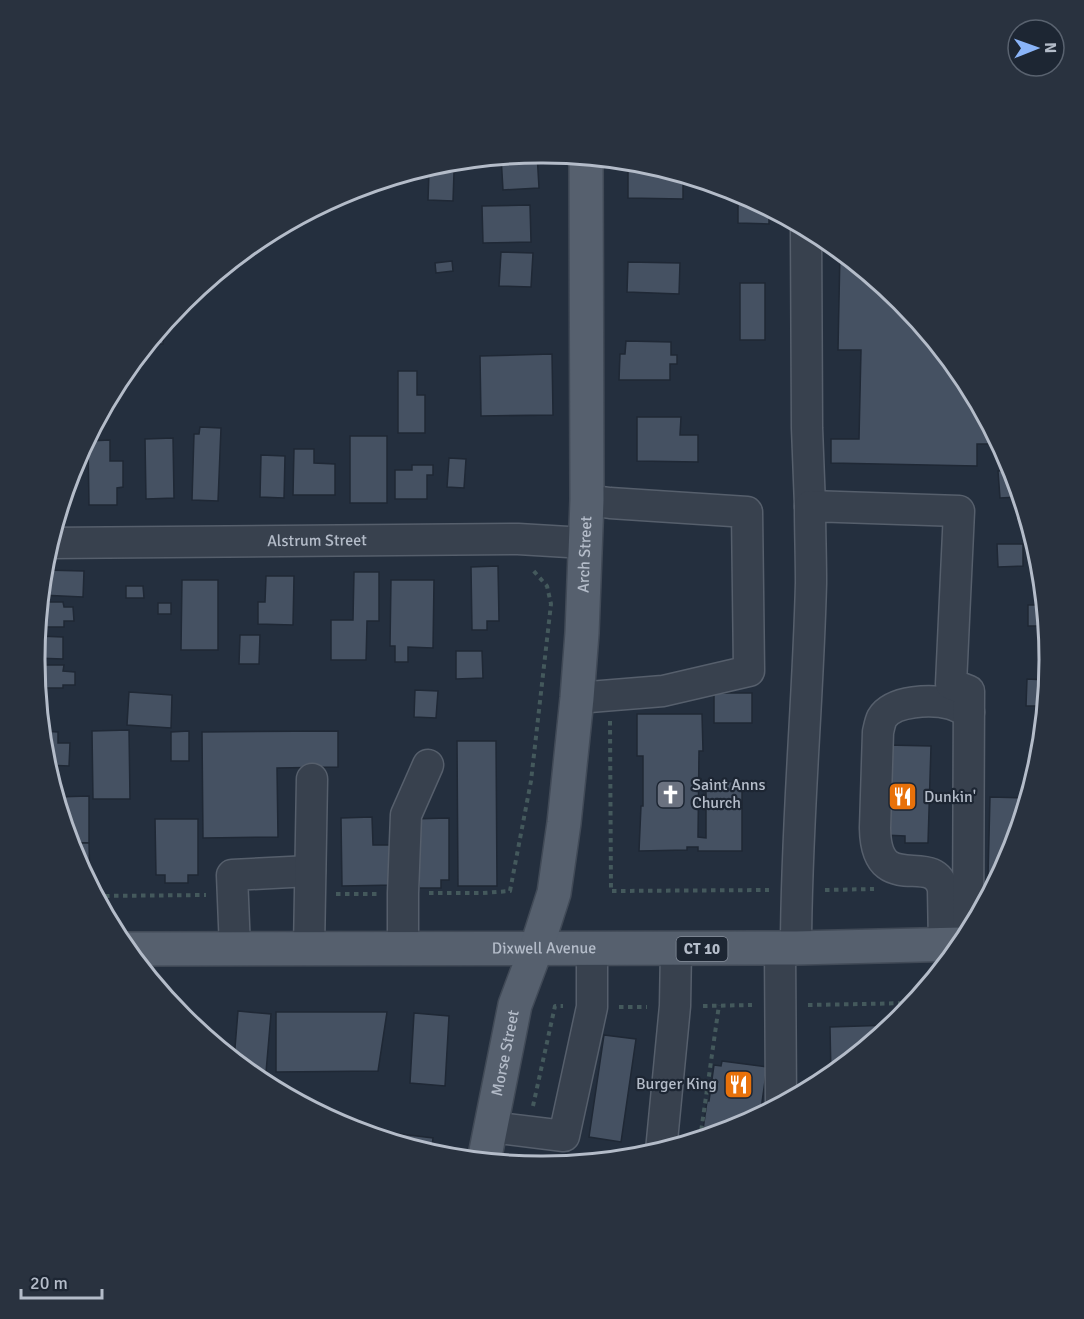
<svg xmlns="http://www.w3.org/2000/svg" width="1084" height="1319" font-family="Signika,sans-serif">
  <style>
    .building { fill: #455162; stroke: #1f2835; stroke-width: 1.5 }
    .lines { fill: none; stroke-linecap: round; stroke-linejoin: round }
    .minor-casing { stroke: #565f6c; stroke-width: 33 }
    .major-casing { stroke: #414a57; stroke-width: 36 }
    .path { stroke: #44595c; stroke-width: 4; stroke-dasharray: 4.5 4.5; stroke-linecap: butt }
    .minor { stroke: #38414e; stroke-width: 30 }
    .major { stroke: #56606e; stroke-width: 33 }
    .labels { text-anchor: middle; dominant-baseline: central; stroke-width: 4.5; stroke-linejoin: round; paint-order: stroke }
    .shield { fill: #1d2633; stroke: #878f9c; stroke-width: 1.5 }
    .shield-label { font-size: 15px; font-weight: bold; fill: #b4bcc9 }
    .street-label { font-size: 16px; fill: #b4bcc9; stroke: #1d2633 }
    .poi-label { font-size: 16px; fill: #b4bcc9; stroke: #1d2633; text-anchor: start }
    .rim { fill: none; stroke: #b4bcc9; stroke-width: 3 }
  </style>
  <rect width="100%" height="100%" fill="#242f3e"/>
  <!-- building -->
  <g class="building">
    <polygon points="537,153 539,188 503,190 501,156"/>
    <polygon points="628,164 650,165 683,174 683,199 628,198"/>
    <polygon points="429,172 454,172 453,201 428,200"/>
    <polygon points="738,191 769,208 769,224 738,223"/>
    <polygon points="530,205 531,242 483,243 482,206"/>
    <polygon points="840,251 901,301 964,378 989,425 989,444 977,444 977,466 831,463 831,439 859,439 861,350 838,350"/>
    <polygon points="501,252 533,253 531,287 499,286"/>
    <polygon points="452,261 453,271 436,273 435,263"/>
    <polygon points="628,262 680,263 679,294 627,292"/>
    <rect x="740" y="283" width="25" height="57"/>
    <polygon points="161,328 164,328 163,344 148,344"/>
    <polygon points="626,341 671,342 671,355 677,355 677,364 670,364 670,380 619,380 620,354 625,354"/>
    <polygon points="552,354 553,415 481,416 480,356"/>
    <polygon points="398,371 417,371 417,395 425,395 425,433 398,433"/>
    <polygon points="637,417 681,417 680,435 698,435 698,462 637,461"/>
    <polygon points="200,427 221,428 218,501 192,500 194,434 199,434"/>
    <rect x="350" y="436" width="37" height="67"/>
    <polygon points="173,438 174,498 146,499 145,439"/>
    <polygon points="110,440 110,461 123,461 123,487 117,488 117,505 89,505 88,441"/>
    <polygon points="294,449 314,449 314,463 335,464 335,495 293,495"/>
    <polygon points="261,455 285,456 284,498 260,497"/>
    <polygon points="449,458 466,459 464,488 447,487"/>
    <polygon points="412,465 433,465 433,475 427,475 427,499 395,499 395,470 412,470"/>
    <polygon points="1012,470 1020,497 1000,498 998,471"/>
    <polygon points="997,544 1023,544 1023,566 998,567"/>
    <polygon points="498,566 499,621 487,621 487,630 472,630 471,567"/>
    <polygon points="43,570 84,571 83,597 41,595"/>
    <polygon points="354,572 379,572 379,621 367,621 366,660 331,660 331,620 353,620"/>
    <polygon points="266,576 294,576 293,625 258,624 258,602 265,602"/>
    <polygon points="182,580 218,580 218,650 181,650"/>
    <polygon points="391,580 434,580 433,648 408,647 408,662 395,662 395,646 390,646"/>
    <polygon points="126,586 143,586 144,598 126,598"/>
    <polygon points="40,602 63,602 64,607 73,607 74,621 64,621 64,627 38,627"/>
    <rect x="158" y="603" width="13" height="11"/>
    <polygon points="1028,605 1044,605 1046,626 1028,626"/>
    <polygon points="240,635 260,635 259,664 239,664"/>
    <polygon points="37,636 63,637 63,659 35,658"/>
    <polygon points="456,651 482,651 483,678 456,679"/>
    <polygon points="35,665 64,665 63,671 75,672 75,685 63,685 63,688 37,688"/>
    <polygon points="1027,679 1047,680 1045,706 1026,706"/>
    <polygon points="415,690 438,691 436,718 414,717"/>
    <polygon points="129,692 172,695 171,728 127,725"/>
    <rect x="714" y="693" width="38" height="30"/>
    <polygon points="637,714 702,714 703,751 699,751 698,837 706,838 706,781 742,782 742,851 698,851 698,847 687,847 687,850 639,851 641,806 643,806 643,756 637,756"/>
    <polygon points="129,730 130,799 93,799 92,731"/>
    <polygon points="42,731 58,732 58,743 70,743 69,766 46,765 44,758"/>
    <polygon points="189,731 189,761 171,761 171,732"/>
    <polygon points="338,731 338,767 277,768 278,837 203,838 202,732"/>
    <polygon points="457,741 496,741 497,886 458,886"/>
    <polygon points="886,745 931,746 928,843 905,843 905,836 884,835"/>
    <polygon points="89,796 89,843 70,843 56,797"/>
    <polygon points="990,797 1028,798 1011,854 999,876 988,876"/>
    <polygon points="372,817 373,845 394,845 394,885 342,886 341,818"/>
    <polygon points="449,818 449,880 441,880 441,888 419,888 419,880 411,880 411,819"/>
    <polygon points="155,819 198,819 198,875 188,875 188,883 165,883 165,875 156,875"/>
    <polygon points="70,843 89,843 90,884 73,853"/>
    <polygon points="238,1011 271,1014 265,1084 248,1072 249,1069 244,1069 234,1060"/>
    <polygon points="276,1012 387,1012 378,1071 276,1072"/>
    <polygon points="414,1013 449,1016 445,1086 410,1083"/>
    <polygon points="892,1021 898,1021 831,1076 830,1027 892,1025"/>
    <polygon points="604,1035 636,1039 621,1142 589,1137"/>
    <polygon points="722,1061 767,1067 760,1116 736,1128 706,1137 707,1131 703,1130 707,1101 709,1101 714,1065 721,1066"/>
    <polygon points="384,1132 433,1138 431,1154 383,1139"/>
    <polygon points="542,1157 596,1162 542,1167"/>
  </g>
  <g class="lines">
    <defs>
      <g id="minor">
        <polyline points="806,228 807,428 810,506"/>
        <path id="s1" d="M49 543 518 539 585 543"/>
        <polyline points="577,698 663,691 749,671 747,512 610,503 587,500"/>
        <path d="M944 945 943 889C934 849 876 900 875 828L878 732C879 728 880 722 882 718 893 700 932 699 951 704 957 706 963 709 969 712"/>
        <polyline points="780,948 781,1104"/>
        <path d="M796 948C796 827 808 705 811 583 811 557 810 531 810 506L959 511 951 684 969 691 968 934"/>
        <polyline points="235,949 232,875 310,871"/>
        <polyline points="309,949 312,779"/>
        <polyline points="403,949 403,893 406,815 428,765"/>
        <polyline points="491,1127 564,1136 592,1007 592,949"/>
        <polyline points="661,1151 675,1006 676,949"/>
      </g>
      <g id="major">
        <path id="s2" d="M126 949 796 948 962 944"/>
        <path id="s3" d="M484 1161 515 1005 536 949 554 893 564 823 577 698 582 633 587 500 586 156"/>
      </g>
    </defs>
    <!-- minor casing -->
    <use href="#minor" class="minor-casing"/>
    <!-- major casing -->
    <use href="#major" class="major-casing"/>
    <!-- path -->
    <g class="path">
      <polyline points="610,721 611,891 769,890"/>
      <polyline points="825,890 874,889"/>
      <polyline points="429,893 483,893 510,891 531,781 551,604 547,586 531,568"/>
      <polyline points="336,894 377,894"/>
      <polyline points="96,896 206,895"/>
      <polyline points="808,1005 913,1003"/>
      <polyline points="703,1006 752,1005"/>
      <polyline points="619,1007 647,1007"/>
      <polyline points="533,1106 555,1006 563,1006"/>
      <polyline points="700,1139 719,1005"/>
    </g>
    <!-- minor -->
    <use href="#minor" class="minor"/>
    <!-- major -->
    <use href="#major" class="major"/>
  </g>
  <!-- icons -->
  <defs>
    <symbol id="church-square" viewBox="-11 -11 22 22"><rect x="-9" y="-9" width="18" height="18" rx="4" fill="#6b7280" stroke="#1d2633"/><path d="M-1.2-6h2.4v3.5h3.3v2.4h-3.3V6h-2.4V-.1h-3.3v-2.4h3.3Z" fill="#fff"/></symbol>
    <symbol id="restaurant-square" viewBox="-11 -11 22 22"><rect x="-9" y="-9" width="18" height="18" rx="4" fill="#e8710a" stroke="#1d2633"/><path d="M-5-6h1v4h1v-4h1v4h1v-4h1v5L-1.5 .5V6h-2V.5L-5-1ZM5-6V6H3V1.5H1.5Q1.5-4 5-6Z" fill="#fff"/></symbol>
  </defs>
  <g fill-rule="evenodd">
    <use href="#church-square" x="654" y="778" width="33" height="33"/>
    <use href="#restaurant-square" x="886" y="780" width="33" height="33"/>
    <use href="#restaurant-square" x="722" y="1068" width="33" height="33"/>
  </g>
  <g class="labels">
    <!-- shield labels -->
    <rect class="shield" x="676.5" y="937" width="51" height="24" rx="4.5"/>
    <g class="shield-label">
      <text x="702" y="949">CT 10</text>
    </g>
    <!-- street labels -->
    <g class="street-label">
      <text stroke="none"><textPath href="#s1" startOffset="268">Alstrum Street</textPath></text>
      <text stroke="none"><textPath href="#s3" startOffset="618">Arch Street</textPath></text>
      <text stroke="none"><textPath href="#s2" startOffset="418">Dixwell Avenue</textPath></text>
      <text stroke="none"><textPath href="#s3" startOffset="110">Morse Street</textPath></text>
    </g>
    <!-- poi labels -->
    <g class="poi-label">
      <text x="692" y="785">Saint Anns<tspan x="692" dy="18">Church</tspan></text>
      <text x="924" y="797">Dunkin'</text>
      <text x="717" y="1084" text-anchor="end">Burger King</text>
    </g>
  </g>
  <!-- crop -->
  <path d="M0 0H1084V1319H0ZM541 163H543A496 496 0 0 1 1039 659V660A496 496 0 0 1 543 1156H541A496 496 0 0 1 45 660V659A496 496 0 0 1 541 163Z" fill="#29323f" fill-rule="evenodd"/>
  <path class="rim" d="M541 163H543A496 496 0 0 1 1039 659V660A496 496 0 0 1 543 1156H541A496 496 0 0 1 45 660V659A496 496 0 0 1 541 163Z"/>
  <!-- north arrow -->
  <g transform="translate(1036 48) rotate(89)"><circle r="28" fill="#1d2633" stroke="#59626f" stroke-width="1.5"/>
  <path d="M0-4.5L10 22L0 15L-10 22Z" fill="#8ab4f8"/>
  <text y="-9" font-size="16" font-weight="bold" text-anchor="middle" fill="#b4bcc9">N</text>
  </g>
  <!-- scale -->
  <path d="M21 1289v9h81v-9" fill="none" stroke="#b4bcc9" stroke-width="3"/>
  <text x="30" y="1289" font-size="18" fill="#b4bcc9" stroke="#1d2633" stroke-width="4.5" paint-order="stroke">20 m</text>
</svg>
